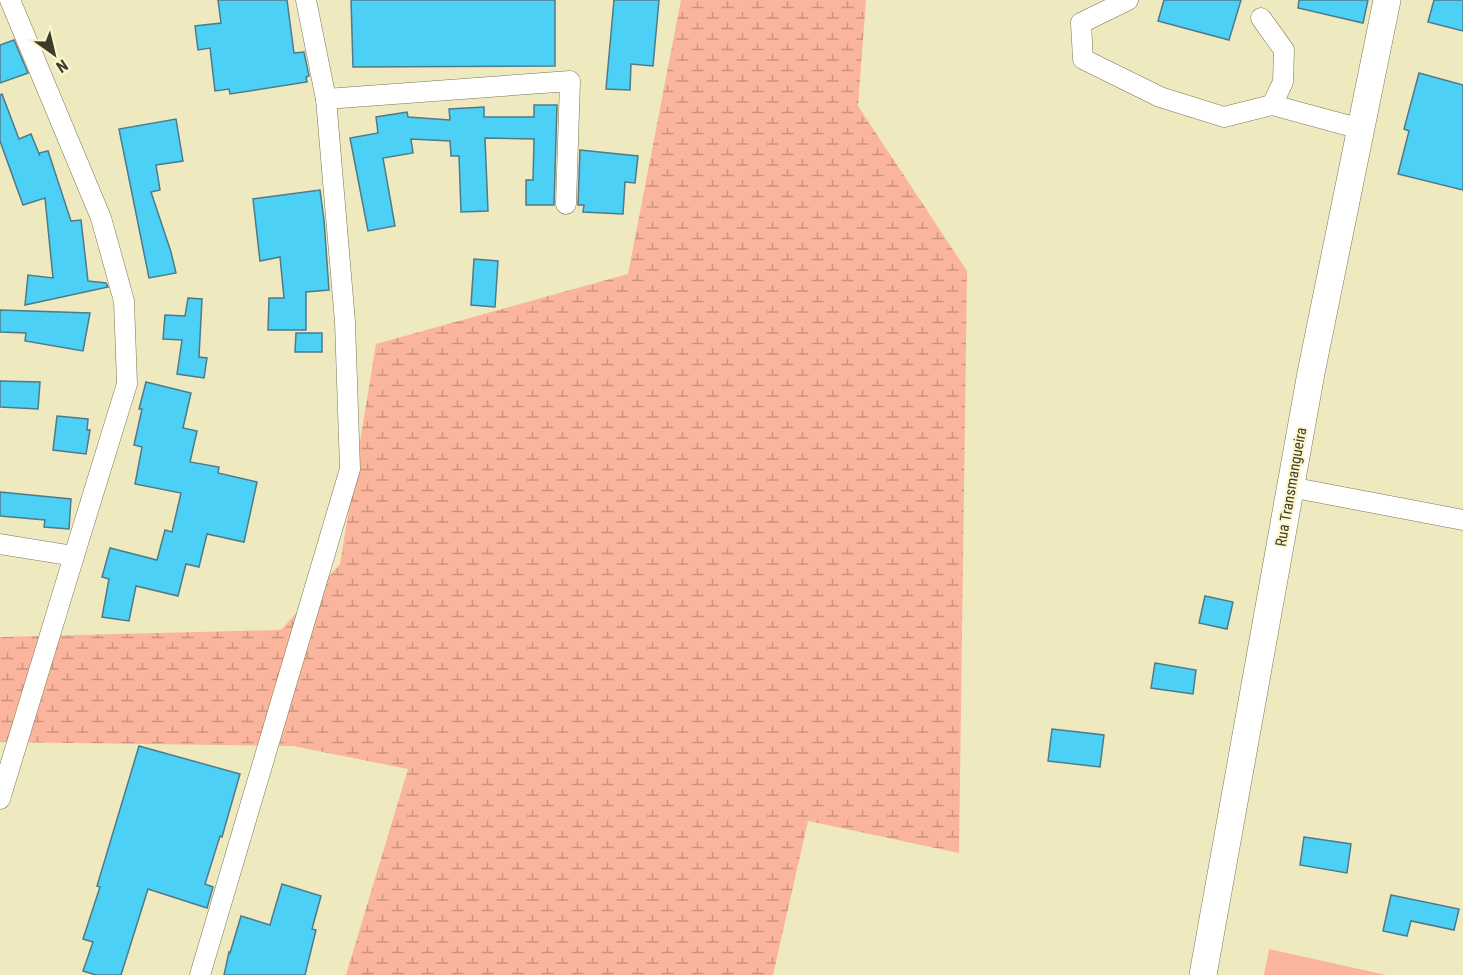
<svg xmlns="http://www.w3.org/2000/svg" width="1463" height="975" font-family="'Roboto Condensed',sans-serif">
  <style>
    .wetland { fill: url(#wetland-marsh) }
    .garden { fill: #fab59c }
    .building { fill: #4cd0f6; stroke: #4e7a89; stroke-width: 1.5 }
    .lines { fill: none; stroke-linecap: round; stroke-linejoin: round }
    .street-casing { stroke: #7b7651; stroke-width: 21 }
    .secondary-casing { stroke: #7b7651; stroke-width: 28 }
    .street { stroke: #fff; stroke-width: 20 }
    .secondary { stroke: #fff; stroke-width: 27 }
    .labels { text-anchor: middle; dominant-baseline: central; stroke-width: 4.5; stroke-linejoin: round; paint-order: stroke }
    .street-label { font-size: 15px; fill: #3d3b2a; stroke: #fcf6cd }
  </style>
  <defs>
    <pattern id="wetland-marsh" width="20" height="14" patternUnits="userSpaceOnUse" patternTransform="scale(1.5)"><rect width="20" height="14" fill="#fab59c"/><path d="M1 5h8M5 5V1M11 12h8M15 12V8" fill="none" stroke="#cc947f"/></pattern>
  </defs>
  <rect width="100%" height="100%" fill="#efe9c0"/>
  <!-- wetland -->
  <polygon class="wetland" points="681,0 866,0 858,106 967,271 959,853 808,821 773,975 346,975 408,769 293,746 0,742 0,637 281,630 340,564 376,344 628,274"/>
  <!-- garden -->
  <polygon class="garden" points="1269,949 1386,975 1264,975"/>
  <!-- building -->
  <g class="building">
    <polygon points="218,0 287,0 294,53 304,52 309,76 306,77 307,82 230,94 229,89 215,91 210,48 198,50 195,26 221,23"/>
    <polygon points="351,0 555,0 555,66 353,67"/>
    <polygon points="614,0 659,0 653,66 631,64 630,90 606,89"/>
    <polygon points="1164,0 1241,0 1229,40 1158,21"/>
    <polygon points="1299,0 1368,0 1363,23 1298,8"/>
    <polygon points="1434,0 1463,0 1463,31 1428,22"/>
    <polygon points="14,40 28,73 0,83 0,45"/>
    <polygon points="1419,73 1463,85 1463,190 1398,174 1409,131 1404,129"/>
    <polygon points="2,94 19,139 31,134 40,156 39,153 48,151 71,221 81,220 88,281 106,283 108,287 25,305 28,275 53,278 45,198 23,205 0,141 0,95"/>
    <polygon points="534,105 557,105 554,205 526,205 526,180 533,180 534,139 485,138 488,211 461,212 459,156 451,156 450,141 411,139 413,153 383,158 395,226 368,231 350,138 378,133 376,117 407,112 408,117 450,120 449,109 484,107 484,117 534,117"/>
    <polygon points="176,119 183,161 156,165 160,190 151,192 171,252 176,273 149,278 119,129"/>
    <polygon points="580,150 638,156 635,183 625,182 623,214 583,212 584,205 578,205"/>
    <polygon points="320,190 324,220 329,290 306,292 306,330 268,330 269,298 284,298 280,257 260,261 253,199"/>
    <polygon points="474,259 498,261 495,307 471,305"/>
    <polygon points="188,298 202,299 199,357 207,358 204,378 177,374 182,340 163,339 165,315 185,316"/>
    <polygon points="0,310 90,313 83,351 25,341 26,333 0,332"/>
    <polygon points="296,333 322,333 322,352 295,352"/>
    <polygon points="0,381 40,382 38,409 0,407"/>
    <polygon points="146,382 191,393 183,428 197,431 190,462 219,467 218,473 257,482 244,542 207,534 199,567 186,564 178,596 136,586 129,621 102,617 109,579 102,577 110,548 157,560 165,530 172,532 181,493 135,484 142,447 134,445 142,409 139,409"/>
    <polygon points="57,416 88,419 87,430 90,430 86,454 53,450"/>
    <polygon points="0,492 71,499 69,529 44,527 45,520 0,516"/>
    <polygon points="1205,596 1233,602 1227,629 1199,623"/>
    <polygon points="1155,663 1196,670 1193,694 1151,688"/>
    <polygon points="1052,729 1104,735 1100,767 1048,761"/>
    <polygon points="139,746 240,774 222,837 220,836 205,884 213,887 207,908 148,889 121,975 96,975 83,971 93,942 83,939 100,887 97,886"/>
    <polygon points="1304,837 1351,844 1347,873 1300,865"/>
    <polygon points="282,884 321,896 312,929 316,930 305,975 224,975 229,952 230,953 241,916 270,925"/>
    <polygon points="1391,895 1459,909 1454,930 1411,921 1407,936 1383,931"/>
  </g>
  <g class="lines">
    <defs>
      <g id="street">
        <polyline points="1128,0 1081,23 1083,59 1160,97 1224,117 1272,105 1361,129"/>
        <polyline points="1261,18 1284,50 1283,82 1272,105"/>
        <polyline points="326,99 570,81 566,204"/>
        <polyline points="1290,487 1463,520"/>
        <polyline points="0,544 74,556 127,384 124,301 101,218 10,0"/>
        <polyline points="0,799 74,556"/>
        <polyline points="200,975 350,469 345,322 326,99 306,0"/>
      </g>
      <polyline id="secondary" points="1203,975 1311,373 1387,0"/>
    </defs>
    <!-- street casing -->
    <use href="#street" class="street-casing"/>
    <!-- secondary casing -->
    <use href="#secondary" class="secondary-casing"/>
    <!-- street -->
    <use href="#street" class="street"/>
    <!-- secondary -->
    <use href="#secondary" class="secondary"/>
  </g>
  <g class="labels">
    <!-- street labels -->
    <g class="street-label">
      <text transform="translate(1291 487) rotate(-80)">Rua Transmangueira</text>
    </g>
  </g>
  <!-- north arrow -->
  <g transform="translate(54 54) rotate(146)" stroke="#fcf6cd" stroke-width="4.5" paint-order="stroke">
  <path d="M0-4.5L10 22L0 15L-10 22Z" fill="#3d3b2a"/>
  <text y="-9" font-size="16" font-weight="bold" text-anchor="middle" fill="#3d3b2a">N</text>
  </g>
</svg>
